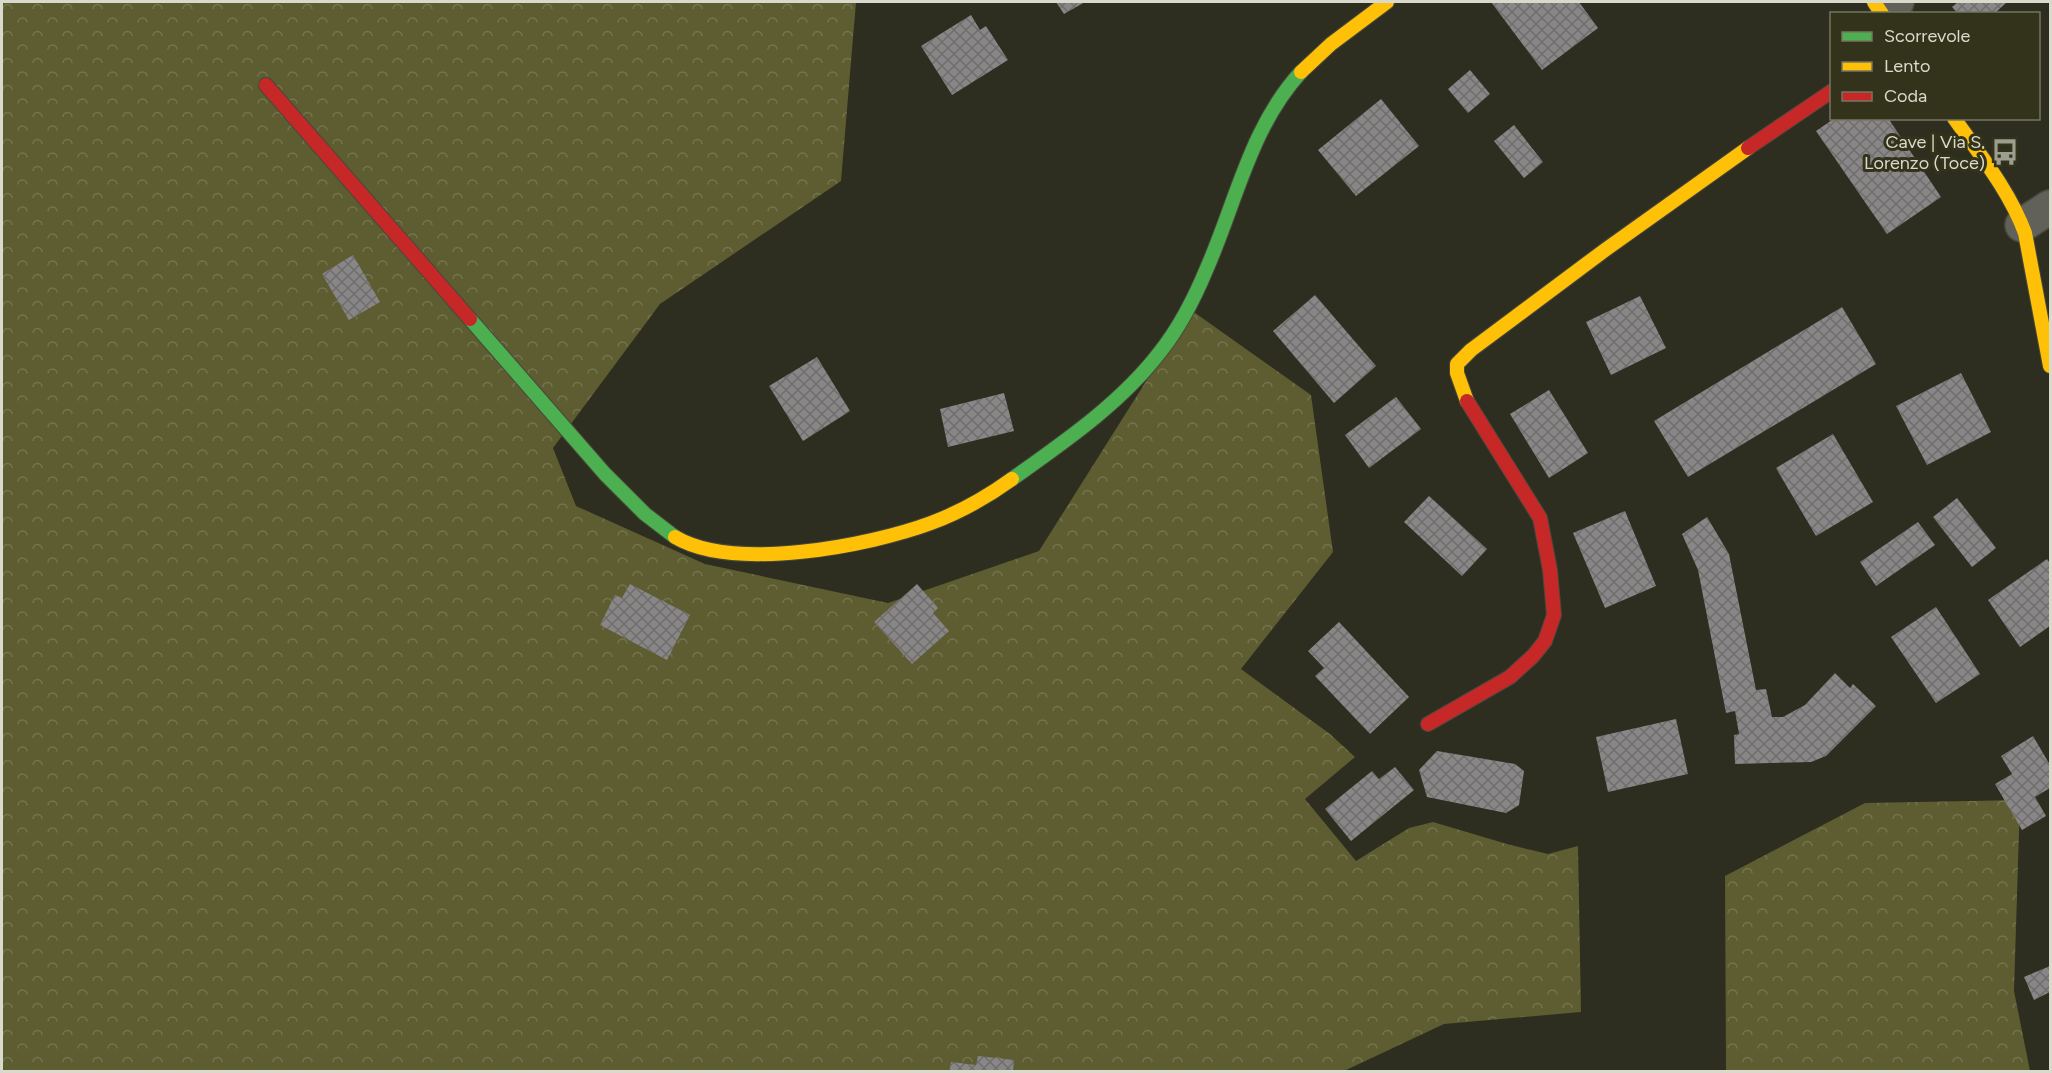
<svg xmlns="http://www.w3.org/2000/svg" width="2052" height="1073" font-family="Figtree,sans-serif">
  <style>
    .forest { fill: url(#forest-crowns) }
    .building { fill: url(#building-cross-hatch) }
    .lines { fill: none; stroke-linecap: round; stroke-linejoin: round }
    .street-casing { stroke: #48483c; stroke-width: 36 }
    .fast-casing { stroke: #48483c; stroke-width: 16 }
    .slow-casing { stroke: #48483c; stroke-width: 16 }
    .jam-casing { stroke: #48483c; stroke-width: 16 }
    .street { stroke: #616159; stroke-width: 33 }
    .fast { stroke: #4caf50; stroke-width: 14 }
    .slow { stroke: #ffc107; stroke-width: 14 }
    .jam { stroke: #c62828; stroke-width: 14 }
    .labels { text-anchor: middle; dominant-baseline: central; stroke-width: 6; stroke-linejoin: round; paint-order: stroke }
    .poi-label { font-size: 18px; fill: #dadacc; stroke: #33321a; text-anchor: end }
  </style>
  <defs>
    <pattern id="forest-crowns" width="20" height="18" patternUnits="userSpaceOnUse" patternTransform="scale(1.5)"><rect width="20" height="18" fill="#5d5d31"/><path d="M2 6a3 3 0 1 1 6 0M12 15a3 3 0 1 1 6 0" fill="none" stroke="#74744e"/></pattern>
    <pattern id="building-cross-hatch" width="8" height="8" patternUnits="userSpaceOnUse" patternTransform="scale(1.5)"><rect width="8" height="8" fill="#888686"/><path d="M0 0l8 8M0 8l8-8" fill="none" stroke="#6f6e6c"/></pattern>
  </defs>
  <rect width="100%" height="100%" fill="#2d2d20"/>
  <!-- forest -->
  <g class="forest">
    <polygon points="2,2 856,2 841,181 660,304 553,448 576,506 705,564 888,603 1039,551 1191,310 1311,395 1333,552 1241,669 1330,734 1355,757 1305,799 1356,861 1409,828 1433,822 1507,844 1548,854 1578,846 1581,1012 1444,1024 1344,1071 2,1072"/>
    <polygon points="2020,800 2014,991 2030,1071 1726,1071 1725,876 1865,803"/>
  </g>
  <!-- building -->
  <g class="building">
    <polygon points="1056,2 1085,2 1064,14"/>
    <polygon points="1491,2 1579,2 1598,28 1542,70"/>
    <polygon points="1958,2 2007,2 1994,14 1958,14 1952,7"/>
    <polygon points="971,15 980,30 986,26 1008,60 952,95 921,46"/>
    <polygon points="1470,70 1490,94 1468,113 1448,89"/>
    <polygon points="1381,99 1419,146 1356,196 1318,150"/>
    <polygon points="1835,118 1888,118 1941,197 1887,234 1816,131"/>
    <polygon points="1514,125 1543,162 1524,178 1494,141"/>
    <polygon points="353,255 380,302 349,320 322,274"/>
    <polygon points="1315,295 1376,366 1334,403 1273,331"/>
    <polygon points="1640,296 1666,348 1611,375 1586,322"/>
    <polygon points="1842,307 1876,364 1688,477 1654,421"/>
    <polygon points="817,357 850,411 803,441 769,386"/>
    <polygon points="1961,373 1991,432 1927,465 1896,406"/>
    <polygon points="1549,390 1588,453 1549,478 1510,414"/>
    <polygon points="1004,393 1014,431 948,447 940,409"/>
    <polygon points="1396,397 1421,429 1369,468 1345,435"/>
    <polygon points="1833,434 1873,502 1816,536 1776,468"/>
    <polygon points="1429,496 1487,549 1462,576 1404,522"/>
    <polygon points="1957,498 1996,548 1972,567 1933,517"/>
    <polygon points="1625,511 1656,586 1605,608 1573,533"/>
    <polygon points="1707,517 1729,554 1756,690 1766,689 1772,717 1783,717 1805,705 1835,673 1850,688 1853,684 1876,706 1826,756 1811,762 1735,764 1734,735 1739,734 1735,711 1726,713 1698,570 1682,534"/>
    <polygon points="1918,522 1935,545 1876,586 1860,562"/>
    <polygon points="2047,559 2050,563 2050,626 2020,647 1988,600"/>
    <polygon points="630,584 690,615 667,660 600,625 615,595 622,598"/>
    <polygon points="917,584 938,608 933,613 949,631 912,664 874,622"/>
    <polygon points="1936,607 1980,674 1936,703 1891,637"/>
    <polygon points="1339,622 1409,697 1370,734 1315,676 1324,668 1308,651"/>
    <polygon points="1676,719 1688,774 1608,792 1596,737"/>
    <polygon points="2033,736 2050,765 2050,788 2035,797 2046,816 2022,830 1995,784 2012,774 2001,756"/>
    <polygon points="1437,751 1515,764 1524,771 1519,805 1506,813 1427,797 1419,770"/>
    <polygon points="1395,767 1414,790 1351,841 1325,809 1372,771 1379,779"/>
    <polygon points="2050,966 2050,992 2034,1000 2024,977"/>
    <polygon points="978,1056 1014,1060 1013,1072 949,1072 951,1062 976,1065"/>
  </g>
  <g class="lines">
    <defs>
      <g id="street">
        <polyline points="1888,14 1897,2"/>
        <polyline points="2022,225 2050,207"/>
      </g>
      <g id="fast">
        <polyline points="470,319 605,474 645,514 675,537"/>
        <path d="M1012 479C1064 442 1121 403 1160 352 1180 327 1195 297 1207 268 1236 202 1251 126 1301 72"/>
      </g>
      <g id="slow">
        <polyline points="1874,2 1882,14"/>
        <polyline points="1301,72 1331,44 1387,2"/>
        <path d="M1954 118C1980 155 2009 190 2025 233L2050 366"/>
        <polyline points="1467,401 1457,373 1457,364 1471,350 1605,250 1748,148"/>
        <path d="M675 537C734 572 869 546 931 523 961 512 987 497 1012 479"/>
      </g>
      <g id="jam">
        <polyline points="266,85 470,319"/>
        <polyline points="1748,148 1832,91"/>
        <polyline points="1428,724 1510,677 1533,656 1545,641 1554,615 1550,570 1540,518 1467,401"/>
      </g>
    </defs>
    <!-- street casing -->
    <use href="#street" class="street-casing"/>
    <!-- fast casing -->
    <use href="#fast" class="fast-casing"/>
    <!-- slow casing -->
    <use href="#slow" class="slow-casing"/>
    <!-- jam casing -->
    <use href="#jam" class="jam-casing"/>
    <!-- street -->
    <use href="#street" class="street"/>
    <!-- fast -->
    <use href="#fast" class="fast"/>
    <!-- slow -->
    <use href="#slow" class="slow"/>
    <!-- jam -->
    <use href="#jam" class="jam"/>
  </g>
  <!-- icons -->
  <defs>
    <symbol id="bus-bare" viewBox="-9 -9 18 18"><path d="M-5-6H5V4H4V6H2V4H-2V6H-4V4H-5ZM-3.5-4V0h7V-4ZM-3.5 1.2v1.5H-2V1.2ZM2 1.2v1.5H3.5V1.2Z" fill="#9d9d90" stroke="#33321a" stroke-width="2.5" paint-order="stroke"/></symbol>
  </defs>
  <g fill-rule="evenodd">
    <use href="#bus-bare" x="1986" y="133" width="38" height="38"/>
  </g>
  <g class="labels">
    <!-- poi labels -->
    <g class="poi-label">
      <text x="1985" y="142">Cave | Via S.<tspan x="1985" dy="21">Lorenzo (Toce)</tspan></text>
    </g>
  </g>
  <!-- border -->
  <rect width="2052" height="1073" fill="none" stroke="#dadacc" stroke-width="6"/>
  <!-- legend -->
  <rect x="1830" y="12" width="210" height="108" fill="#33321a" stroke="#767561" stroke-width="1.5"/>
  <rect x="1842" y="32" width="30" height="9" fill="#4caf50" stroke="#767561" stroke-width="1.5"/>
  <text x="1884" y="42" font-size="18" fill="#dadacc">Scorrevole</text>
  <rect x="1842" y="62" width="30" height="9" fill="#ffc107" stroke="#767561" stroke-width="1.5"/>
  <text x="1884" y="72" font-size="18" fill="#dadacc">Lento</text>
  <rect x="1842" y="92" width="30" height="9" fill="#c62828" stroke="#767561" stroke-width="1.5"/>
  <text x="1884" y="102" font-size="18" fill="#dadacc">Coda</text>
</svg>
